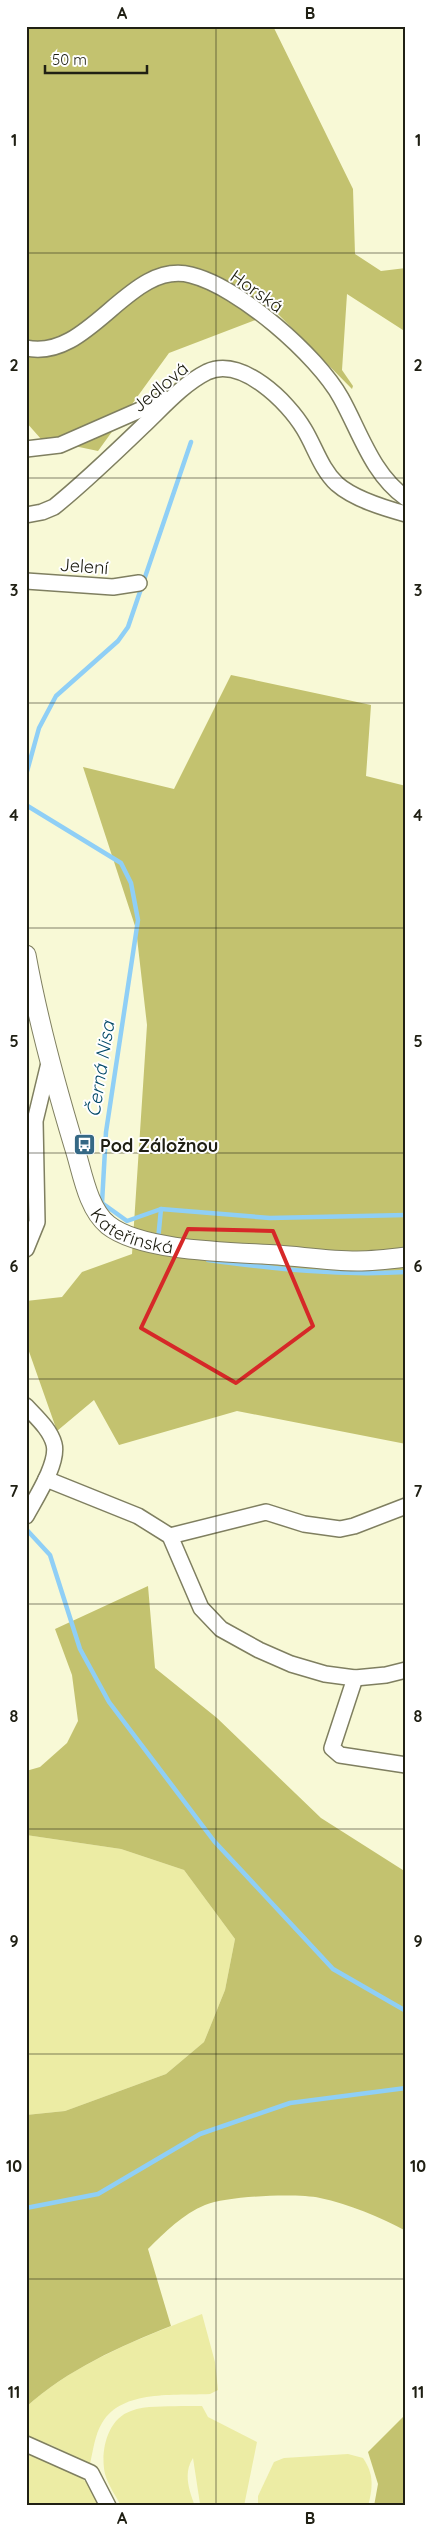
<svg xmlns="http://www.w3.org/2000/svg" width="432" height="2532" font-family="Quicksand,sans-serif">
  <style>
    .green { fill: #ececa4 }
    .forest { fill: #c3c26f }
    .lines { fill: none; stroke-linecap: round; stroke-linejoin: round }
    .stream { stroke: #8fcff6; stroke-width: 4.5 }
    .minor-casing { stroke: #7f7f60; stroke-width: 18 }
    .tertiary-casing { stroke: #7f7f60; stroke-width: 21 }
    .minor { stroke: #fff; stroke-width: 15 }
    .tertiary { stroke: #fff; stroke-width: 19 }
    .marked { fill: none; stroke: #d62828; stroke-width: 4; stroke-linejoin: round }
    .grid { fill: none; stroke: #202014; stroke-width: 1; stroke-opacity: 0.55 }
    .labels { text-anchor: middle; dominant-baseline: central; stroke-width: 4; stroke-linejoin: round; paint-order: stroke }
    .street-label { font-size: 18px; fill: #202014; stroke: #fff }
    .poi-label { font-size: 18px; font-weight: bold; fill: #202014; stroke: #fff; text-anchor: start }
    .water-label { font-size: 19px; font-style: italic; fill: #004867; stroke: #fff }
    .neatline { fill: none; stroke: #202014; stroke-width: 2 }
    .grid-label { font-size: 16px; text-anchor: middle; font-weight: bold; fill: #202014 }
  </style>
  <rect width="100%" height="100%" fill="#f8f9d6"/>
  <!-- green -->
  <g class="green">
    <polygon points="26,1835 121,1849 184,1870 235,1939 225,1990 204,2042 166,2074 65,2111 26,2115"/>
    <path d="M202 2314 215 2362 218 2390 210 2394C175 2396 122 2389 102 2423 95 2434 93 2451 90 2464L51 2445 26 2440V2407C76 2362 141 2338 202 2314Z"/>
    <path d="M181 2406H202L208 2417 257 2442 244 2506 200 2504 193 2458C183 2473 189 2490 195 2506H121C116 2496 108 2485 105 2474 100 2452 107 2419 131 2411 146 2405 165 2407 181 2406Z"/>
    <path d="M26 2453C62 2465 85 2472 105 2506H26Z"/>
    <path d="M348 2454 363 2458C374 2474 373 2487 368 2506H258V2496L274 2462 284 2458Z"/>
  </g>
  <!-- forest -->
  <g class="forest">
    <polygon points="26,26 273,26 353,189 355,254 381,271 406,268 406,332 347,294 342,370 353,386 352,389 276,312 169,353 98,451 41,439 26,422"/>
    <polygon points="231,675 371,705 366,776 406,786 406,1444 237,1411 119,1445 94,1400 57,1431 26,1343 26,1301 62,1297 82,1272 132,1254 147,1025 136,929 83,767 174,789"/>
    <path d="M148 1586 155 1668 217 1718 321 1818 406 1872V2231C380 2217 349 2204 320 2198 296 2193 227 2196 205 2205 183 2214 165 2232 148 2249L171 2326C120 2346 67 2370 26 2407V2115L65 2111 166 2074 204 2042 225 1990 235 1939 184 1870 121 1849 26 1835V1771L40 1767 67 1743 78 1721 72 1675 55 1629Z"/>
    <polygon points="406,2414 406,2506 374,2506 378,2484 368,2452"/>
  </g>
  <g class="lines">
    <!-- stream -->
    <g class="stream">
      <polyline points="26,775 39,728 56,696 118,641 128,627 191,442"/>
      <polyline points="26,805 121,863 131,883 138,920 106,1132 102,1203 127,1221 161,1209 270,1218 406,1215"/>
      <polyline points="158,1240 161,1209"/>
      <path d="M208 1260C274 1269 339 1276 406 1272"/>
      <polyline points="26,1529 50,1555 80,1649 109,1702 214,1841 333,1969 406,2011"/>
      <polyline points="26,2208 98,2194 200,2134 290,2103 406,2088"/>
    </g>
    <defs>
      <g id="minor">
        <path d="M26 348C90 362 129 259 191 275 239 287 317 355 341 398 360 432 372 474 406 498"/>
        <polyline points="26,449 60,445 165,399"/>
        <path d="M26 515 42 512 54 507C85 482 115 453 144 425 163 407 183 384 207 372 242 356 288 402 304 429 315 447 321 469 337 484 354 499 384 508 406 514"/>
        <polyline points="26,581 113,587 139,583"/>
        <polyline points="26,1249 37,1222 35,1121 49,1063"/>
        <path d="M26 1406C36 1417 50 1429 54 1444 59 1463 35 1499 26 1516"/>
        <polyline points="46,1479 138,1516 170,1536 201,1608 221,1629 259,1650 291,1664 325,1674 355,1678 386,1675 406,1670"/>
        <polyline points="170,1536 266,1512 304,1524 340,1529 354,1526 406,1506"/>
        <polyline points="355,1678 332,1748 340,1755 406,1765"/>
        <polyline points="26,2444 91,2473 108,2506"/>
      </g>
      <g id="tertiary">
        <path id="s1" d="M26 955C38 1021 55 1083 74 1146 82 1170 87 1208 108 1225 142 1252 233 1252 278 1255 304 1257 330 1261 357 1261 373 1261 390 1259 406 1257"/>
      </g>
    </defs>
    <!-- minor casing -->
    <use href="#minor" class="minor-casing"/>
    <!-- tertiary casing -->
    <use href="#tertiary" class="tertiary-casing"/>
    <!-- minor -->
    <use href="#minor" class="minor"/>
    <!-- tertiary -->
    <use href="#tertiary" class="tertiary"/>
  </g>
  <!-- marked area -->
  <path class="marked" d="M188 1229 273 1231 313 1326 236 1383 141 1328Z"/>
  <!-- grid -->
  <path class="grid" d="M216 26V2506M26 253H406M26 478H406M26 703H406M26 928H406M26 1153H406M26 1379H406M26 1604H406M26 1829H406M26 2054H406M26 2279H406"/>
  <!-- icons -->
  <defs>
    <symbol id="bus-square" viewBox="-11 -11 22 22"><rect x="-9" y="-9" width="18" height="18" rx="4" fill="#356885" stroke="#fff"/><path d="M-5-6H5V4H4V6H2V4H-2V6H-4V4H-5ZM-3.5-4V0h7V-4ZM-3.5 1.2v1.5H-2V1.2ZM2 1.2v1.5H3.5V1.2Z" fill="#fff"/></symbol>
  </defs>
  <g fill-rule="evenodd">
    <use href="#bus-square" x="72" y="1132" width="25" height="25"/>
  </g>
  <g class="labels">
    <!-- street labels -->
    <g class="street-label">
      <text transform="translate(257 291) rotate(35)">Horská</text>
      <text transform="translate(160 387) rotate(-40)">Jedlová</text>
      <text transform="translate(84 566) rotate(4)">Jelení</text>
      <text stroke="none"><textPath href="#s1" startOffset="309">Kateřinská</textPath></text>
    </g>
    <!-- poi labels -->
    <g class="poi-label">
      <text x="100" y="1145">Pod Záložnou</text>
    </g>
    <!-- water labels -->
    <g class="water-label">
      <text transform="translate(100 1069) rotate(-81)">Černá Nisa</text>
    </g>
  </g>
  <!-- border -->
  <rect width="432" height="2532" fill="none" stroke="#ffffff" stroke-width="55"/>
  <!-- scale -->
  <path d="M45 65v8h102v-8" fill="none" stroke="#202014" stroke-width="2.5"/>
  <text x="52" y="65" font-size="15" fill="#202014" stroke="#ffffff" stroke-width="4" paint-order="stroke">50 m</text>
  <rect x="28" y="28" width="376" height="2476" class="neatline"/>
  <g class="grid-label">
    <text x="122" y="19">A</text>
    <text x="310" y="19">B</text>
    <text x="14" y="146">1</text>
    <text x="418" y="146">1</text>
    <text x="14" y="371">2</text>
    <text x="418" y="371">2</text>
    <text x="14" y="596">3</text>
    <text x="418" y="596">3</text>
    <text x="14" y="821">4</text>
    <text x="418" y="821">4</text>
    <text x="14" y="1047">5</text>
    <text x="418" y="1047">5</text>
    <text x="14" y="1272">6</text>
    <text x="418" y="1272">6</text>
    <text x="14" y="1497">7</text>
    <text x="418" y="1497">7</text>
    <text x="14" y="1722">8</text>
    <text x="418" y="1722">8</text>
    <text x="14" y="1947">9</text>
    <text x="418" y="1947">9</text>
    <text x="14" y="2172">10</text>
    <text x="418" y="2172">10</text>
    <text x="14" y="2398">11</text>
    <text x="418" y="2398">11</text>
    <text x="122" y="2524">A</text>
    <text x="310" y="2524">B</text>
  </g>
</svg>
